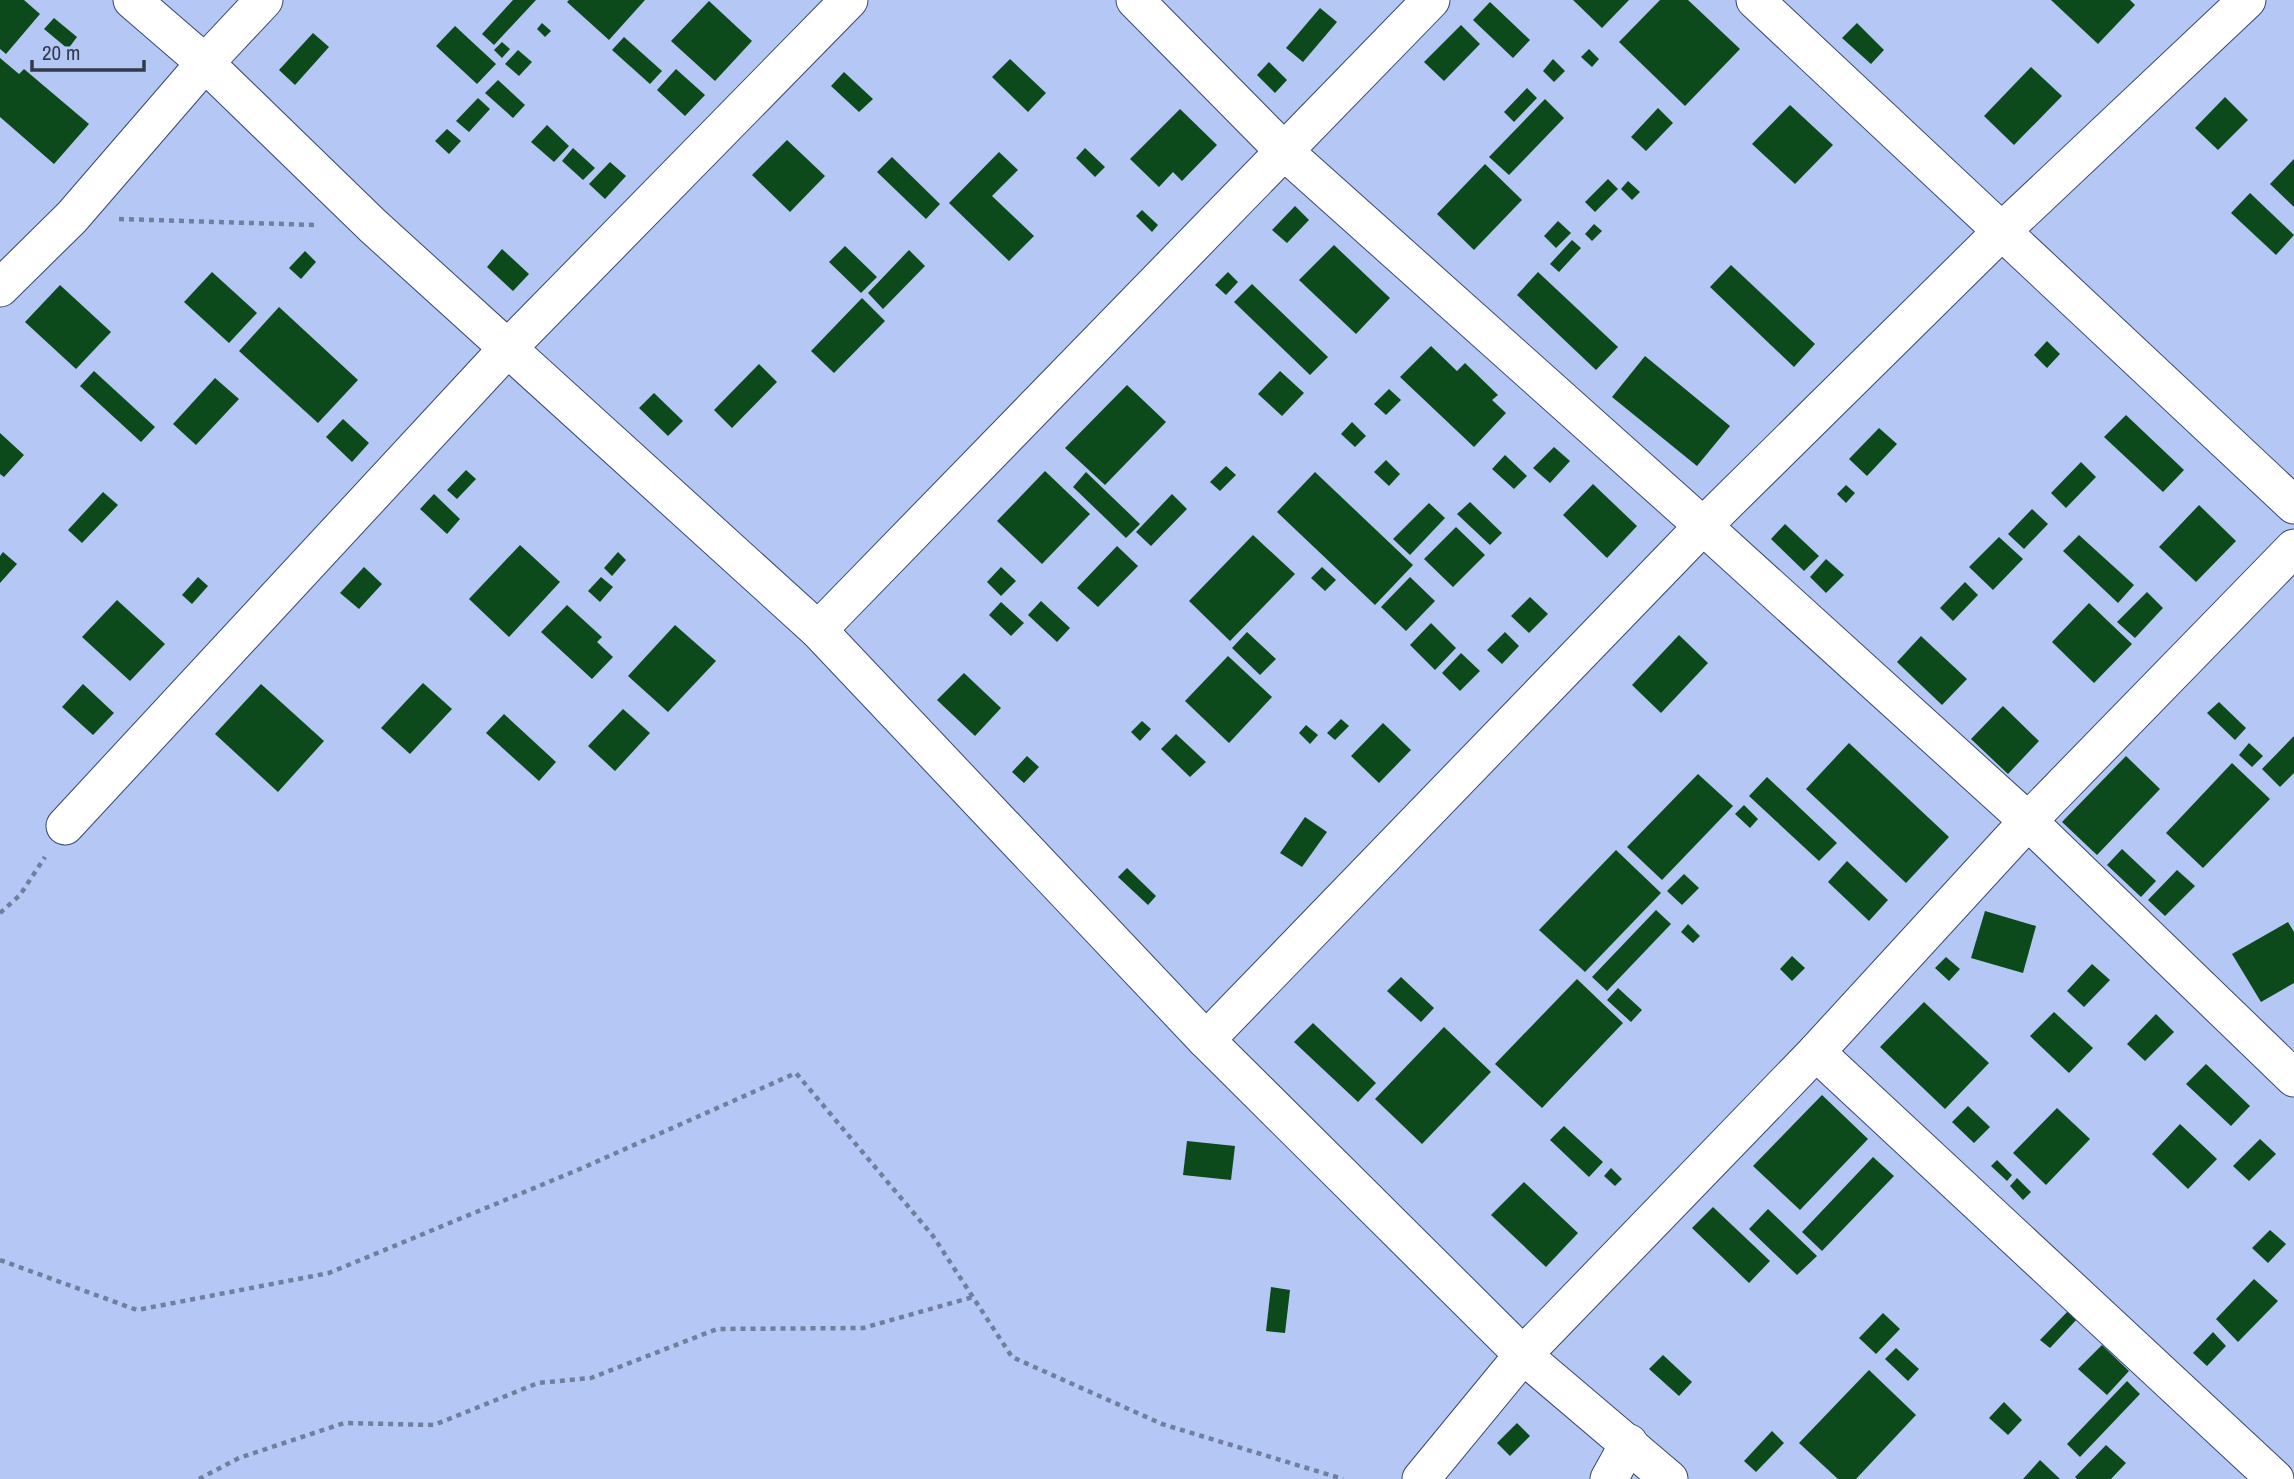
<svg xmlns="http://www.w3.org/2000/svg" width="2294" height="1479" font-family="'Archivo Narrow',sans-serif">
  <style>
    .building { fill: #0c4a1c }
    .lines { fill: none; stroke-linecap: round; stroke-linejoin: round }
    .street-casing { stroke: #3a486f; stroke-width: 39 }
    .path { stroke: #717f9e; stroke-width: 4.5; stroke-dasharray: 5 5; stroke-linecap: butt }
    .street { stroke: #fff; stroke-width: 37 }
  </style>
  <rect width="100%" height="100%" fill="#b4c7f5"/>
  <!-- building -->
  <g class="building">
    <polygon points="0,0 24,0 40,14 6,54 0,49"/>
    <polygon points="513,0 536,0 494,45 482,34"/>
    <polygon points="569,0 645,0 609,40 567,2"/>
    <polygon points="1573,0 1629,0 1602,28"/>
    <polygon points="1660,0 1688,0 1740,49 1685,106 1619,42"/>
    <polygon points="2051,0 2130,0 2135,5 2098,44"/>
    <polygon points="709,1 752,41 715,81 671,41"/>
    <polygon points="1490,2 1530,40 1513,58 1473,20"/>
    <polygon points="1320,8 1337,22 1303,62 1286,48"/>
    <polygon points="54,18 77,37 68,49 44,29"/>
    <polygon points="542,23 551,31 545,37 537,29"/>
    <polygon points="1857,23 1884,50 1871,64 1842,38"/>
    <polygon points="1461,25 1480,44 1444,81 1424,62"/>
    <polygon points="455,26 496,64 477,84 436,46"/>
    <polygon points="313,33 329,47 295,85 279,70"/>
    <polygon points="624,37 662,71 650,84 612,50"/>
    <polygon points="502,42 510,49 502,58 494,50"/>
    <polygon points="1589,49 1599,59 1592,67 1581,57"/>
    <polygon points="518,50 532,62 519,76 505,64"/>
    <polygon points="0,58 19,74 24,69 89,124 54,164 0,117"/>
    <polygon points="1010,59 1046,93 1028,112 992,77"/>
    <polygon points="1553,59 1565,71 1554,82 1543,71"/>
    <polygon points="1269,62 1287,80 1275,93 1257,75"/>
    <polygon points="2031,67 2062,96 2014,145 1984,116"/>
    <polygon points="676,69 705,95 685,116 657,90"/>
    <polygon points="844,72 873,99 859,112 831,86"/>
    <polygon points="498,80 525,105 513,118 485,93"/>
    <polygon points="1527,88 1537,98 1514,122 1504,112"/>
    <polygon points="2225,97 2248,120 2218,150 2195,128"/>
    <polygon points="478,98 490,109 469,132 456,121"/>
    <polygon points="1545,99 1564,118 1509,175 1489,157"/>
    <polygon points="1790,105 1833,145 1795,184 1752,144"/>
    <polygon points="1658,108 1673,123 1646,151 1631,137"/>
    <polygon points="1180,109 1217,145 1182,181 1173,172 1159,187 1130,159"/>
    <polygon points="547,125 569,146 554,162 531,142"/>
    <polygon points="447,129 461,141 449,154 435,141"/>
    <polygon points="787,140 825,176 790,212 752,175"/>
    <polygon points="573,148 595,168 583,180 562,161"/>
    <polygon points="1085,148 1105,167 1095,177 1076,158"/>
    <polygon points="999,152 1018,170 992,196 1034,236 1009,261 949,203"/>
    <polygon points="892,157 940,204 926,219 877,172"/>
    <polygon points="2294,159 2294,207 2270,184"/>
    <polygon points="610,162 626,176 605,199 589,184"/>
    <polygon points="1485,164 1522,200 1474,250 1437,214"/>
    <polygon points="1608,179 1618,189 1595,212 1585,202"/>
    <polygon points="1628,181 1640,192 1632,200 1621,189"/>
    <polygon points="2250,193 2294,235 2276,255 2231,213"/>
    <polygon points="1295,206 1309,220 1287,243 1272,230"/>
    <polygon points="1142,210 1158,225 1152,232 1136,216"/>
    <polygon points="1558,221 1571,233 1556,248 1544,236"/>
    <polygon points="1594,224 1602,231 1592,241 1585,234"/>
    <polygon points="1572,240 1581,248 1559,272 1550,264"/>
    <polygon points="1334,245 1390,298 1356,334 1299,280"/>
    <polygon points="845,246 877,277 861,293 829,262"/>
    <polygon points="502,249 529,274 513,291 487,267"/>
    <polygon points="909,250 925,266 883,309 868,293"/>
    <polygon points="305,251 316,262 301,279 289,268"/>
    <polygon points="1731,265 1815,344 1794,367 1710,287"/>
    <polygon points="212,272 257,313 229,343 184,302"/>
    <polygon points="1228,272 1238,282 1226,295 1215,285"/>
    <polygon points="1538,272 1618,347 1596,370 1517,295"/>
    <polygon points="1252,284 1328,357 1310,375 1234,302"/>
    <polygon points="60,285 111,332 76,369 25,322"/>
    <polygon points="862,298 885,321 834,373 811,351"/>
    <polygon points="279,307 358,380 318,423 239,351"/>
    <polygon points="2047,341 2060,354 2047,368 2034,355"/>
    <polygon points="1431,346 1457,371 1465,363 1498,395 1492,400 1506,413 1474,447 1400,377"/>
    <polygon points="1645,356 1730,426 1697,466 1612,397"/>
    <polygon points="759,364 777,382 732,428 714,410"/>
    <polygon points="94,371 155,427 141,442 80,386"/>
    <polygon points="1280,371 1304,393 1282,416 1258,394"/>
    <polygon points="215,378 239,399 196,445 173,424"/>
    <polygon points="1127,385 1166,422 1105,485 1065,448"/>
    <polygon points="1389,389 1401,400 1386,415 1374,404"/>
    <polygon points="654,393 683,421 668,436 639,408"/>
    <polygon points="2126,415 2184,470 2163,492 2104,437"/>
    <polygon points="343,419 369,443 352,462 326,437"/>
    <polygon points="1352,422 1366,436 1355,447 1341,434"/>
    <polygon points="1879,428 1897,444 1867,476 1849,459"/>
    <polygon points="0,433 24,455 4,477 0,474"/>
    <polygon points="1554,447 1570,461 1550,483 1533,468"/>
    <polygon points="1505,455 1527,476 1514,489 1492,469"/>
    <polygon points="1386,460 1400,474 1389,486 1374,472"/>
    <polygon points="2081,462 2096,477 2066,508 2051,493"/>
    <polygon points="1226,466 1236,475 1220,491 1210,482"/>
    <polygon points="466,470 476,479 457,499 447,490"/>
    <polygon points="1045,471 1090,514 1042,564 997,521"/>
    <polygon points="1086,472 1140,524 1126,538 1073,487"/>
    <polygon points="1315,472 1413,565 1375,605 1277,512"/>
    <polygon points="1593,484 1637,526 1607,558 1563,515"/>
    <polygon points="1846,485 1855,493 1846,503 1837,494"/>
    <polygon points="103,492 118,505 82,543 68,530"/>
    <polygon points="434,494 460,519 447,534 420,509"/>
    <polygon points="1172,494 1187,509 1151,546 1136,532"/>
    <polygon points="1470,502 1502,533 1490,545 1457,514"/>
    <polygon points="1429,503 1445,518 1410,555 1393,539"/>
    <polygon points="2199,505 2236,541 2196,582 2159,547"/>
    <polygon points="2032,509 2048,524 2024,549 2008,534"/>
    <polygon points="1785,524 1819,556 1804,571 1771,539"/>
    <polygon points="1456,527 1485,555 1453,587 1424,559"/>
    <polygon points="1253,535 1295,574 1230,641 1189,601"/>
    <polygon points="2079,535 2134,585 2118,603 2063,551"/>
    <polygon points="1999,537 2023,559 1993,590 1969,567"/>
    <polygon points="520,545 560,582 509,637 469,599"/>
    <polygon points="1117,546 1138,566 1098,607 1077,588"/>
    <polygon points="3,552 17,564 0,583 0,556"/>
    <polygon points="618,552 626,560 612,576 604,568"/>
    <polygon points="1826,559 1844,575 1826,593 1810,577"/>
    <polygon points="364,567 382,584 359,609 340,593"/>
    <polygon points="1001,567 1016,581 1001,596 987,582"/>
    <polygon points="1322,567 1336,580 1325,591 1311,578"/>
    <polygon points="198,577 208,586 192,604 182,595"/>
    <polygon points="601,577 613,587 600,602 588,591"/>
    <polygon points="1410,577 1435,601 1406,631 1381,607"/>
    <polygon points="1965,582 1978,595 1953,621 1940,608"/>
    <polygon points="2147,592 2163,608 2135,638 2117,622"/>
    <polygon points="1530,597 1548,614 1529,633 1511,616"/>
    <polygon points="117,600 165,644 130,681 82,637"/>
    <polygon points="1041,601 1070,628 1057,642 1028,615"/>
    <polygon points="1001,602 1024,623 1011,636 989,615"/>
    <polygon points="2089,603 2132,644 2094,683 2052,642"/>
    <polygon points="567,605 602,637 597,642 613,657 592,679 541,632"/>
    <polygon points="1431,623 1456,648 1435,670 1410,645"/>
    <polygon points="675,625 716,661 668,712 628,676"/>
    <polygon points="1247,632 1276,659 1260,675 1232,648"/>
    <polygon points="1505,632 1519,646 1502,664 1487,650"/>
    <polygon points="1679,635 1708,663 1661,713 1632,685"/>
    <polygon points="1921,636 1967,679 1942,705 1897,662"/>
    <polygon points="1461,653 1480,671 1460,691 1442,673"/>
    <polygon points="1228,656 1272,697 1229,743 1185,701"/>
    <polygon points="964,673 1001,708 975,736 937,700"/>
    <polygon points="423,683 452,709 410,754 381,728"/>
    <polygon points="83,684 114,713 93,735 62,707"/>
    <polygon points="261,684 324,741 278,792 215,734"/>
    <polygon points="2219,702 2246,728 2235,740 2207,713"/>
    <polygon points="2003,706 2039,741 2008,774 1971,739"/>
    <polygon points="623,709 650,733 615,771 588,746"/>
    <polygon points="504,714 556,762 539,781 486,733"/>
    <polygon points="1341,719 1349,726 1335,740 1327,733"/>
    <polygon points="1142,721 1151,729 1140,741 1131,732"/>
    <polygon points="1383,723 1411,750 1379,783 1351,756"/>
    <polygon points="1306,725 1318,735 1310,744 1299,733"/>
    <polygon points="1176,734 1206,762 1190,777 1161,749"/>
    <polygon points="2294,736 2294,773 2280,787 2262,769"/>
    <polygon points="1849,743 1949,837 1906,883 1806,789"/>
    <polygon points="2249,743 2263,756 2252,767 2239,755"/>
    <polygon points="1027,756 1039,767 1024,783 1012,772"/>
    <polygon points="2126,756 2160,789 2097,855 2062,822"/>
    <polygon points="2232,763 2270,799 2203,868 2166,833"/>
    <polygon points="1698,774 1733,806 1662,880 1627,847"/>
    <polygon points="1767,777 1837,843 1819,861 1749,796"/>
    <polygon points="1744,805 1758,819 1750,828 1735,814"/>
    <polygon points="1305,817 1327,832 1302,867 1280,853"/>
    <polygon points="2122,849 2156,881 2141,897 2107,865"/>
    <polygon points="1616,850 1661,893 1585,972 1539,930"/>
    <polygon points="1847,861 1888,900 1869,921 1828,882"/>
    <polygon points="1127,868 1156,896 1148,905 1118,877"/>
    <polygon points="2177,870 2195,886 2165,916 2148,900"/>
    <polygon points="1684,874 1699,888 1682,905 1667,891"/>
    <polygon points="1656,910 1671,924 1607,991 1592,977"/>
    <polygon points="1985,911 2036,926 2023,973 1971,958"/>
    <polygon points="2288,922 2294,932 2294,983 2261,1002 2232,954"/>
    <polygon points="1688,924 1700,936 1693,943 1681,932"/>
    <polygon points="1792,956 1805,968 1792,981 1780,969"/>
    <polygon points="1946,957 1960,969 1949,981 1935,968"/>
    <polygon points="2092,964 2110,980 2084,1007 2067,991"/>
    <polygon points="1401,977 1434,1008 1421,1022 1387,991"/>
    <polygon points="1577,979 1623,1023 1542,1108 1495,1064"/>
    <polygon points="1618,988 1642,1010 1631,1022 1607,1000"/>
    <polygon points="1924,1002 1989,1063 1945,1109 1880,1047"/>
    <polygon points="2054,1012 2093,1048 2069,1073 2030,1036"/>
    <polygon points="2156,1014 2174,1032 2145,1061 2127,1044"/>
    <polygon points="1313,1023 1376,1083 1358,1102 1294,1042"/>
    <polygon points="1444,1027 1491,1072 1422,1144 1375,1099"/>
    <polygon points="2206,1064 2250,1106 2231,1126 2186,1084"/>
    <polygon points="1822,1095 1868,1139 1800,1210 1753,1166"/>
    <polygon points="1968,1106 1990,1127 1974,1143 1952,1122"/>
    <polygon points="2057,1108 2090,1139 2046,1185 2013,1153"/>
    <polygon points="2180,1124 2217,1159 2188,1189 2152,1154"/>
    <polygon points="1564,1126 1603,1162 1589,1177 1550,1140"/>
    <polygon points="2260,1139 2276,1154 2249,1181 2233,1166"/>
    <polygon points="1187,1141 1235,1146 1231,1180 1183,1175"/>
    <polygon points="1873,1157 1894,1176 1822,1251 1802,1232"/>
    <polygon points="1997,1160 2012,1175 2007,1181 1991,1166"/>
    <polygon points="1611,1168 1622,1179 1615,1186 1604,1176"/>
    <polygon points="2017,1178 2031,1192 2023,1200 2010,1186"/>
    <polygon points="1524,1182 1578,1233 1546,1267 1491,1215"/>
    <polygon points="1713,1207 1770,1261 1749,1283 1692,1228"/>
    <polygon points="1768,1209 1817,1256 1797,1275 1749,1229"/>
    <polygon points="2270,1230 2286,1244 2268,1263 2252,1248"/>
    <polygon points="2254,1279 2278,1301 2238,1342 2216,1319"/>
    <polygon points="1271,1287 1290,1290 1285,1333 1266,1331"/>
    <polygon points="2070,1309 2079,1317 2050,1348 2040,1340"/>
    <polygon points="1883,1313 1900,1329 1876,1354 1859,1338"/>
    <polygon points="2213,1332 2226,1346 2207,1366 2193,1353"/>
    <polygon points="2102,1345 2129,1371 2107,1395 2078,1369"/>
    <polygon points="1896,1348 1919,1369 1908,1381 1885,1359"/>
    <polygon points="1663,1355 1692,1382 1679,1396 1649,1369"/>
    <polygon points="1869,1370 1916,1415 1856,1479 1838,1479 1799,1443"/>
    <polygon points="2127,1381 2140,1394 2080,1457 2067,1444"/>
    <polygon points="2004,1402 2022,1420 2008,1435 1989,1418"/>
    <polygon points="1517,1423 1530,1436 1510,1456 1497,1443"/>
    <polygon points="1772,1431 1784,1443 1756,1472 1744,1461"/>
    <polygon points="2106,1445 2126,1463 2111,1479 2077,1479 2075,1477"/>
    <polygon points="2040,1460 2060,1479 2023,1479"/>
  </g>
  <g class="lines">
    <defs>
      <g id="street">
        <polyline points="132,0 205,63 373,226 818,630 1206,1040 1523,1355 1669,1479"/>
        <polyline points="1135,0 1285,152 1703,526 2028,821 2294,1078"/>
        <polyline points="1755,0 2294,505"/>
        <polyline points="0,288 72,217 205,63 264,0"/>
        <polyline points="818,630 1431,0"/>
        <polyline points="65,826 507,349 849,0"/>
        <polyline points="1206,1040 1703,526 2002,231 2247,0"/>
        <polyline points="1816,1052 2275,1479"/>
        <polyline points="1421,1479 1523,1355 1816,1052 2028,821 2294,548"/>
        <polyline points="1609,1479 1629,1443"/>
      </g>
    </defs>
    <!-- street casing -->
    <use href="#street" class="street-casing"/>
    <!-- path -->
    <g class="path">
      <polyline points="119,219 316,225"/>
      <polyline points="0,913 20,895 45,857"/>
      <polyline points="0,1260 137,1310 329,1273 580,1169 796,1073 933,1236 1012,1357 1162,1424 1343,1479"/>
      <polyline points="199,1479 239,1458 344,1423 434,1425 538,1383 591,1378 717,1329 863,1328 973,1297"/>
    </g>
    <!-- street -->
    <use href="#street" class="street"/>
  </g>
  <!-- scale -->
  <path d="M32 60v10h112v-10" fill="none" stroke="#323a4c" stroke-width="3.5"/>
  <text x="42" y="60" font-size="21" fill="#323a4c" stroke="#b4c7f5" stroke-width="5" paint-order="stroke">20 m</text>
</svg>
